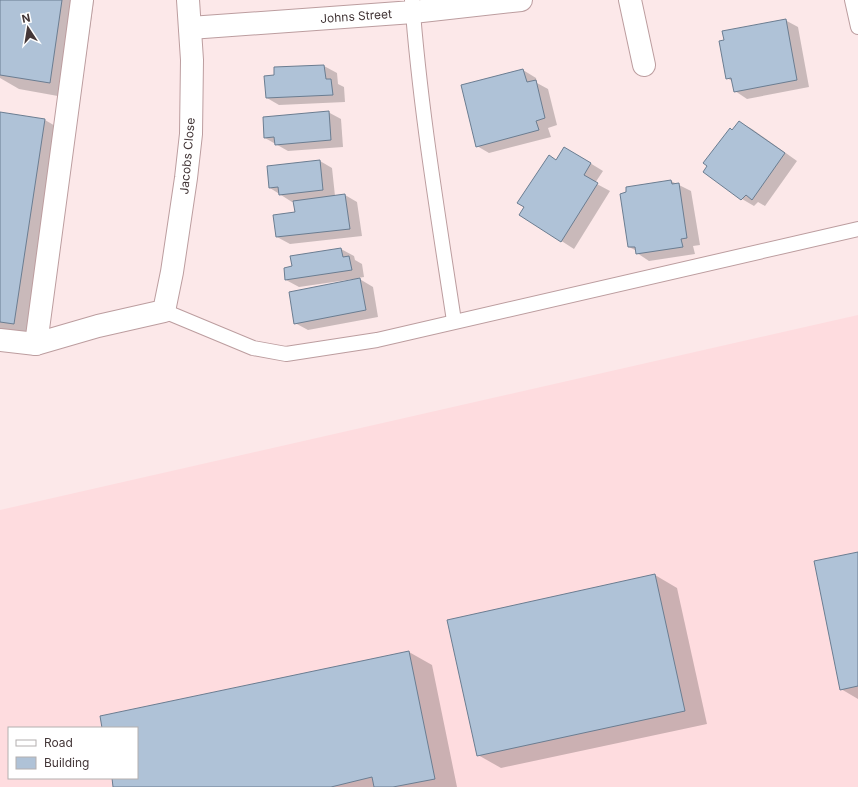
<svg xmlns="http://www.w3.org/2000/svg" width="858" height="787" font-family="Inter,sans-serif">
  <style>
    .built { fill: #fedcdf; fill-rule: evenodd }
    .shadow { fill: #0003 }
    .building { fill: #afc2d7; stroke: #6b7d91 }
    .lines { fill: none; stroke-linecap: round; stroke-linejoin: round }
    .service-casing { stroke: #bc9d9f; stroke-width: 16 }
    .minor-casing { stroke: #bc9d9f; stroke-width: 24 }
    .service { stroke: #fff; stroke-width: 14 }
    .minor { stroke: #fff; stroke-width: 22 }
    .labels { text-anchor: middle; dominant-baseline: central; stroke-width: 3.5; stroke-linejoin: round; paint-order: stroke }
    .street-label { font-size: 12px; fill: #443738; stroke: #fff }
  </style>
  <rect width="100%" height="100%" fill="#fce8e9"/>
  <!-- built -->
  <path class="built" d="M858 315V787H0V510ZM9 728H137V778H9Z"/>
  <!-- shadow -->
  <g class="shadow">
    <polygon points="1,0 94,0 80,100 19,89 0,78"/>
    <polygon points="785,20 798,27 809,87 747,99 735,91 732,81 727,78"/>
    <polygon points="324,66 337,73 338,84 344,87 345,102 279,105 267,98 275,76 275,68"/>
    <polygon points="523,70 536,78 537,83 548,89 557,125 548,128 551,137 489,153 477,146"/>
    <polygon points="328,112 341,119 343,147 288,151 265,138"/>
    <polygon points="0,113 45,120 74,137 43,341 0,334"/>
    <polygon points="739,122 752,129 797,161 765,206 758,202 754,206 742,199"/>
    <polygon points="577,155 603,171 595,183 610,191 574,249 521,215 557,161"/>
    <polygon points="320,161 332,168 335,196 345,195 357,202 362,236 290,244 277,237 296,213 295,201 292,202 270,188"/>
    <polygon points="671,181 691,191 700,245 693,246 695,254 649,261 637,253 637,251 629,247"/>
    <polygon points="341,249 354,256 355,260 362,264 364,277 358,278 373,287 378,317 308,330 295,323 354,280 354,279 299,287 286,280 285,269 293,266 291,257"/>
    <polygon points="858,553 858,699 841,689"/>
    <polygon points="655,575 677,588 707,724 501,768 478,755"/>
    <polygon points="409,652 432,665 457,787 114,787 113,778 137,778 137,728 103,728"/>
  </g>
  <!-- building -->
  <g class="building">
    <polygon points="0,0 62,0 50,83 0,75"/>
    <polygon points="786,19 797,80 734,92 731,78 726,79 719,41 724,40 722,31"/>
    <polygon points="324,65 326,79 331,79 333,95 266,98 264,76 274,75 274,67"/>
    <polygon points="523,69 527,82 536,80 545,118 536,121 539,130 476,147 461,85"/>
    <polygon points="329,111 331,140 275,145 274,137 264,138 263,117"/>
    <polygon points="0,112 45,119 14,324 0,322"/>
    <polygon points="739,121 785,153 752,200 746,195 741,200 703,172 707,166 703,163 730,128 732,130"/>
    <polygon points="564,147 591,163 584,175 598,183 561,242 519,215 524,207 517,203 549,155 556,160"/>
    <polygon points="320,160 323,190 279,195 278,187 269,188 267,166"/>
    <polygon points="671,180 672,184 679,183 687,238 681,239 683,247 636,254 635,247 628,247 620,194 626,192 626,187"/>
    <polygon points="345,194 350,229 276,237 273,215 295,212 293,201"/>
    <polygon points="341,248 343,257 349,256 352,270 285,280 284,268 292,266 290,256"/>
    <polygon points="360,278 366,310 294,324 289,292"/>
    <polygon points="858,552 858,686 840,690 814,561"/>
    <polygon points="655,574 685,711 477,756 447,620"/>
    <polygon points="409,651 435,779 393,787 374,787 372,777 331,787 113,787 112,778 137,778 137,728 102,728 100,716"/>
  </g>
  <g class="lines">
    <defs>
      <g id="service">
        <path d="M412 0C420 108 438 215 454 321"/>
        <polyline points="852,0 858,27"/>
        <polyline points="164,311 253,348 286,354 377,340 858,229"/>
      </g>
      <g id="minor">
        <polyline points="630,0 644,65"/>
        <polyline points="190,28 413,12 521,0"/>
        <polyline points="0,340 36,344 98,326 164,311 172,272 186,178 191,134 192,60 188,0"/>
        <polyline points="36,344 82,0"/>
      </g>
    </defs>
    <!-- service casing -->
    <use href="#service" class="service-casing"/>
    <!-- minor casing -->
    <use href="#minor" class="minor-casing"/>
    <!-- service -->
    <use href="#service" class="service"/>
    <!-- minor -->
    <use href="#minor" class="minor"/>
  </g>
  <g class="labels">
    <!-- street labels -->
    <g class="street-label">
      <text transform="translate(356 16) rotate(-4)">Johns Street</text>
      <text transform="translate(187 156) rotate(-85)">Jacobs Close</text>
    </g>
  </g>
  <!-- legend -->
  <rect x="8" y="727" width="130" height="52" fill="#ffffff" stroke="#b4afaf"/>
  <rect x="16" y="740" width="20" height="6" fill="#ffffff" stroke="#b4afaf"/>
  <text x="44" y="747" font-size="12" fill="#443738">Road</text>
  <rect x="16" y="757" width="20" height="12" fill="#afc2d7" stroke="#b4afaf"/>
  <text x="44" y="767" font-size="12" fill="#443738">Building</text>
  <!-- north arrow -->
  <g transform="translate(28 28) rotate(348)" stroke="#ffffff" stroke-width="3" paint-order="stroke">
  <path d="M0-3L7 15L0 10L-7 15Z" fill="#443738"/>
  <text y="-6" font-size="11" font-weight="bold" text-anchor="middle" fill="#443738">N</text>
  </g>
</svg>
